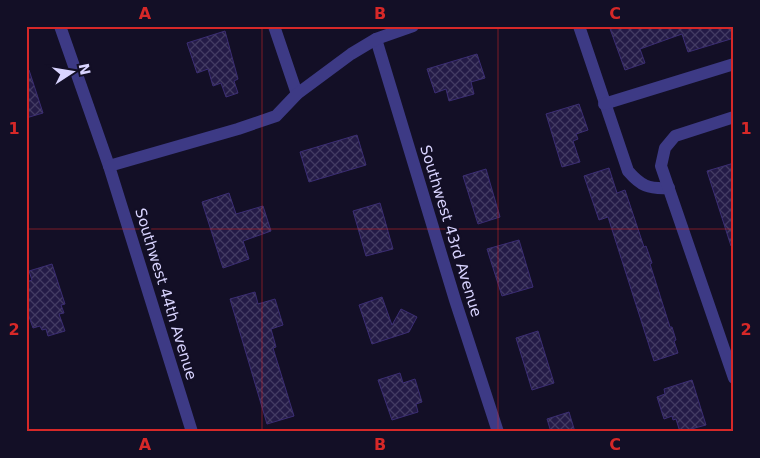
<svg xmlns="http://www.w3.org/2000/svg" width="760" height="458" font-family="'DejaVu Sans',sans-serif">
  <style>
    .building { fill: url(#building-cross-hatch); stroke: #3b2d73 }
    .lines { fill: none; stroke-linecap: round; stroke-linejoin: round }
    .minor { stroke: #3d3a85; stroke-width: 12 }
    .grid { fill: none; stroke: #d62828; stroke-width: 1; stroke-opacity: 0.55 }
    .labels { text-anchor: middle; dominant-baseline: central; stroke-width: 4.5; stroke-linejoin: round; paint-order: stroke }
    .street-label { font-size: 15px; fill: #d9d4ff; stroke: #130f26 }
    .neatline { fill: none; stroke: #d62828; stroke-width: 2 }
    .grid-label { font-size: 16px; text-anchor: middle; font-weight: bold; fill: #d62828 }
  </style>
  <defs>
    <pattern id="building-cross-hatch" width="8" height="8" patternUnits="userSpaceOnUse" patternTransform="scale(1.25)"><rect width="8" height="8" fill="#241b47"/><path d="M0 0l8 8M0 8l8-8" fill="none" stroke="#433b63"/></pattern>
  </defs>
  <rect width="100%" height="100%" fill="#130f26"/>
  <!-- building -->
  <g class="building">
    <polygon points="609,26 734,26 734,38 688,52 682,34 640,49 645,63 625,70"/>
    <polygon points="225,31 238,79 234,81 238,93 226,97 221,83 213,86 208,69 197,73 187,43"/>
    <polygon points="477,54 485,78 471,82 474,94 449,101 446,89 435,93 427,69"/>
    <polygon points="26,70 29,70 43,113 26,118"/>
    <polygon points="579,104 588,130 576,134 578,139 573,141 580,162 562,167 546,114"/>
    <polygon points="357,135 366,165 309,182 300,152"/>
    <polygon points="734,163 734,245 731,246 707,171"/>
    <polygon points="609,168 617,193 625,190 644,247 646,246 652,263 650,264 670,327 672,327 676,340 674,341 678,353 654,361 608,217 599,220 584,176"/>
    <polygon points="486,169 500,217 478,224 463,176"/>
    <polygon points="229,193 236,214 263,206 271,231 243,241 249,259 223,268 202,202"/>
    <polygon points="380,203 393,249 366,256 353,211"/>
    <polygon points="519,240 533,287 502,296 487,249"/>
    <polygon points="52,264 65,304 61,305 64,313 59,314 65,331 48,336 46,329 42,330 40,326 33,328 26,308 26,282 32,280 29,271"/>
    <polygon points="255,292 258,304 275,299 283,325 271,329 276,347 273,348 294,416 267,424 230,299"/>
    <polygon points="382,297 392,325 401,309 417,317 409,332 372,344 359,305"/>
    <polygon points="538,331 554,383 532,390 516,338"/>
    <polygon points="400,373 403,383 415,379 422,402 416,404 418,412 392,420 378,380"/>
    <polygon points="692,380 706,425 680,432 676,419 673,420 672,416 664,419 657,397 665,394 664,389"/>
    <polygon points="569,412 575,432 551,432 547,419"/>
  </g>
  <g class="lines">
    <!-- minor -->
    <g class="minor">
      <polyline points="60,26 109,166 192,432"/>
      <polyline points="274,26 297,94"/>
      <path d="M579 26 628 171C641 186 648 189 669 188"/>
      <polyline points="376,39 455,300 498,432"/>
      <polyline points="604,104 734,64"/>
      <polyline points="734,117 675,136 665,148 661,166 734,378"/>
      <polyline points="109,166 238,129 276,116 297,94 351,54 376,39 413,26"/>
    </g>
  </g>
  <!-- grid -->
  <path class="grid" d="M262 26V432M498 26V432M26 229H734"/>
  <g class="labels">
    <!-- street labels -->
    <g class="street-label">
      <text transform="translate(451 231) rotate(73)">Southwest 43rd Avenue</text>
      <text transform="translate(166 294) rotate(73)">Southwest 44th Avenue</text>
    </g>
  </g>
  <!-- border -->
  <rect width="760" height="458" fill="none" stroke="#130f26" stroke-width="55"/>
  <!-- north arrow -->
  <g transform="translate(72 72) rotate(78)" stroke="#130f26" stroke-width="4" paint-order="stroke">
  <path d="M0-4L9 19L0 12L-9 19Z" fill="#d9d4ff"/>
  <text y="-8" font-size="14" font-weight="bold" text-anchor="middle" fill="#d9d4ff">N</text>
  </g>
  <rect x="28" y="28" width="704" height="402" class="neatline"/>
  <g class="grid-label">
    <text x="145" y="19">A</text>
    <text x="380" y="19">B</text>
    <text x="615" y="19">C</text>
    <text x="14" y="134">1</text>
    <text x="746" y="134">1</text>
    <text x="14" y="335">2</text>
    <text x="746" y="335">2</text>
    <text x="145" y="450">A</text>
    <text x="380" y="450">B</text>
    <text x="615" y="450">C</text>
  </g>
</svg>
